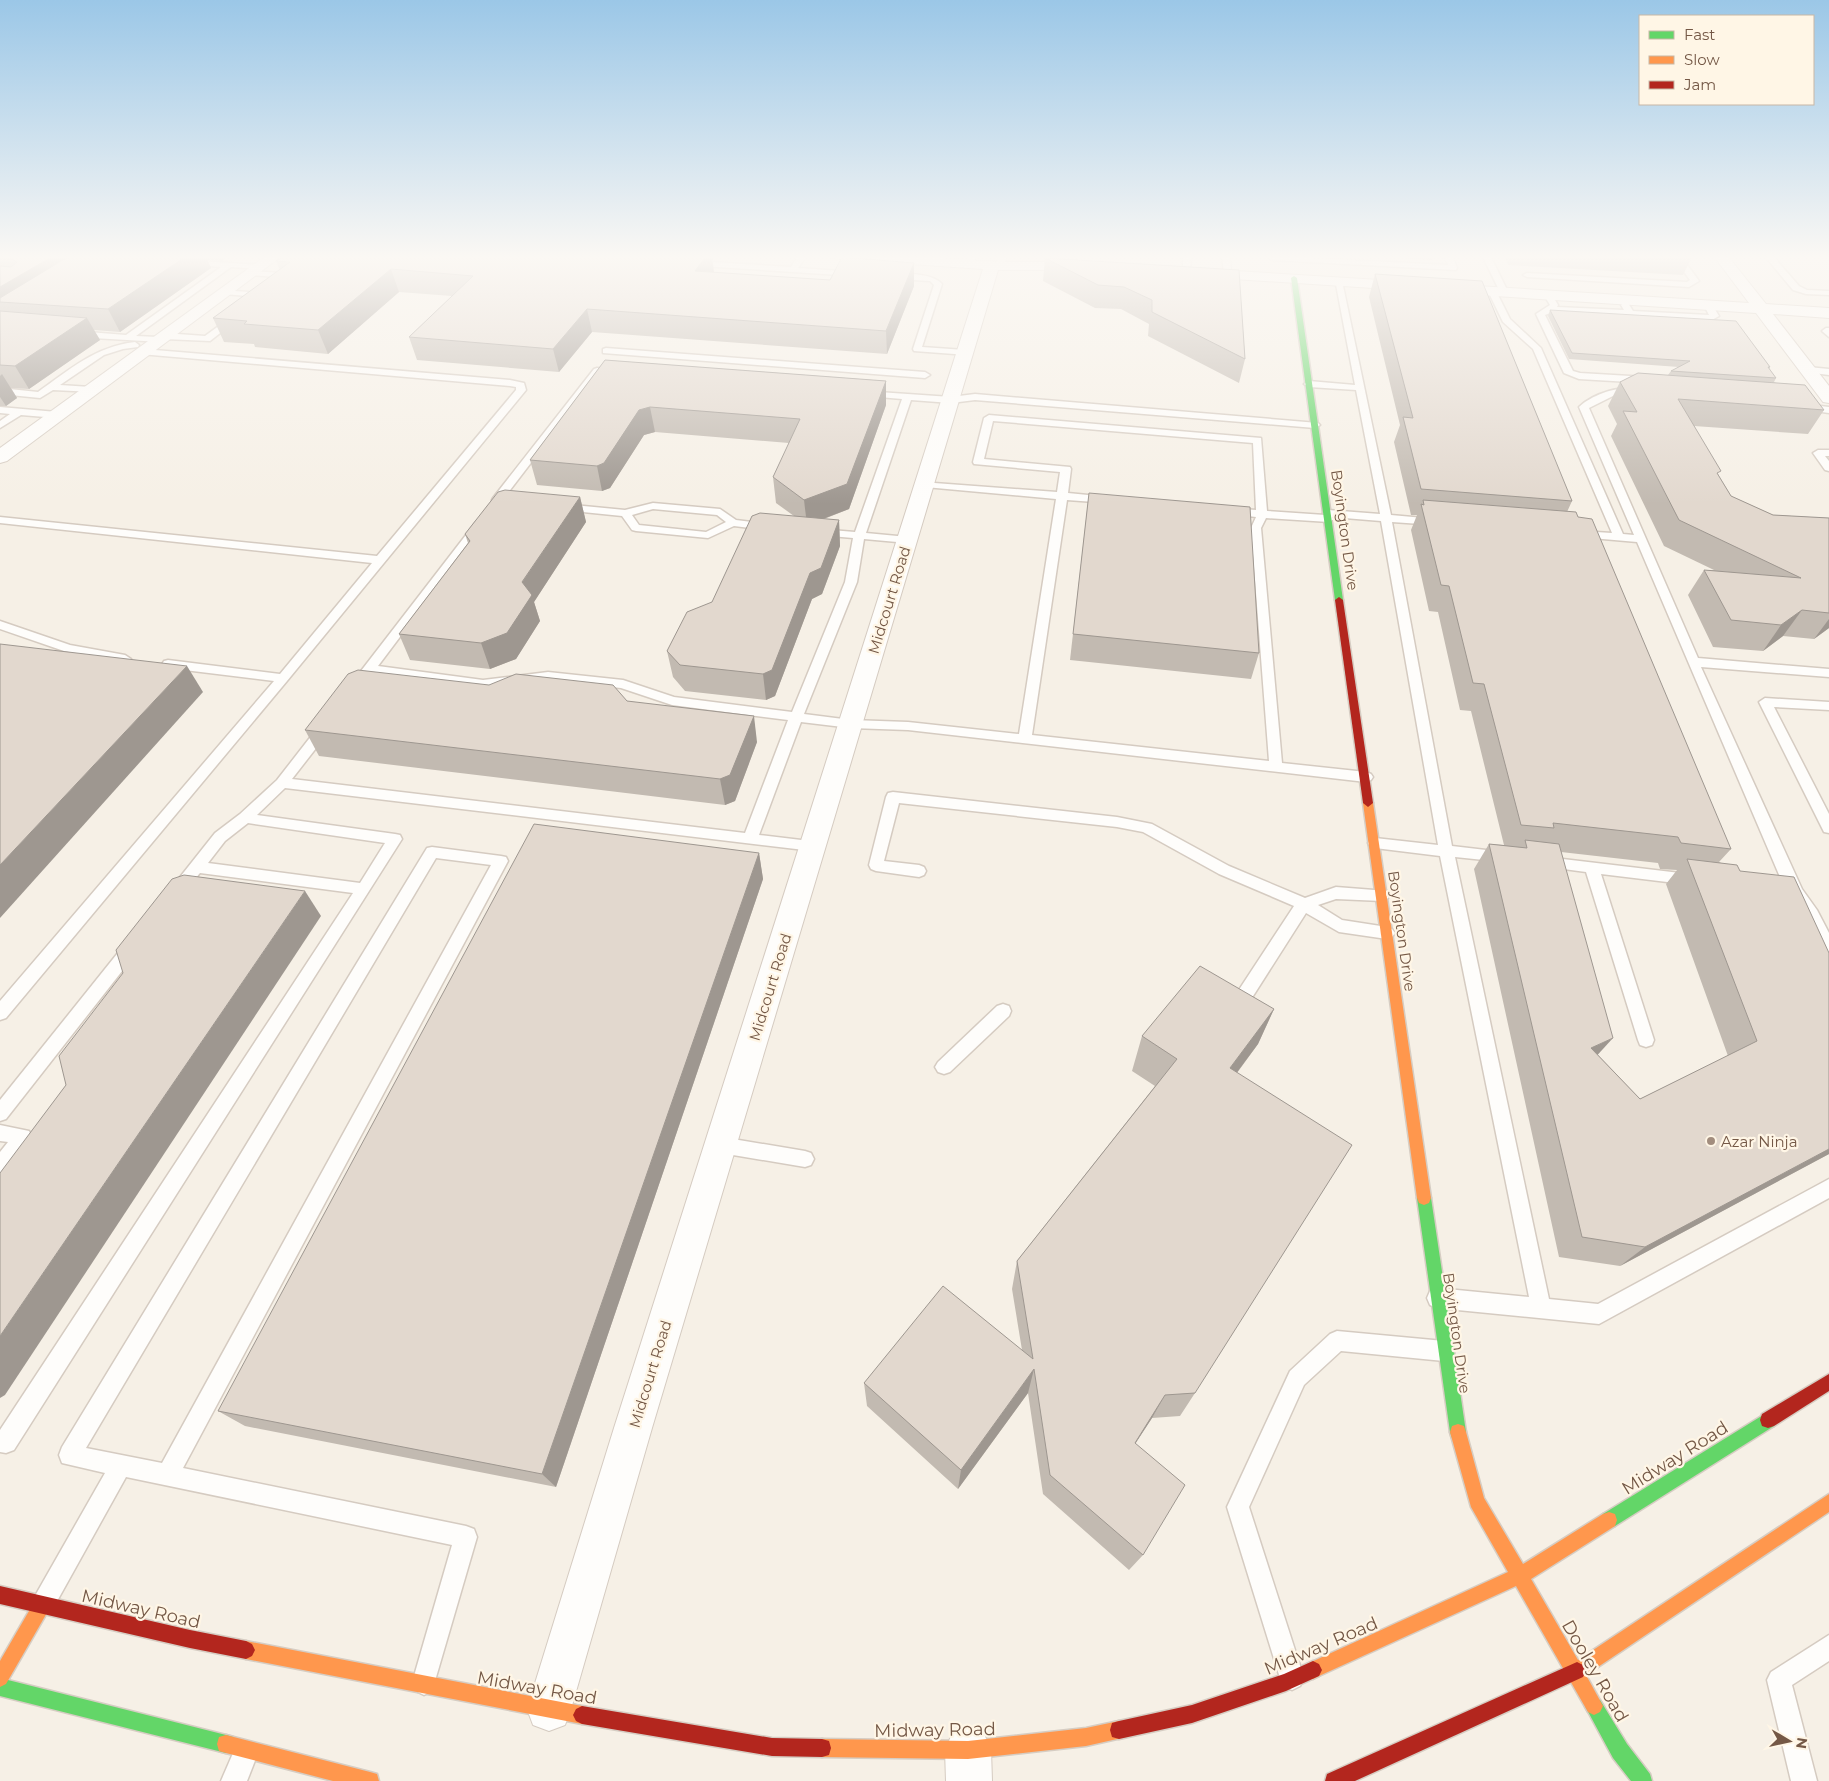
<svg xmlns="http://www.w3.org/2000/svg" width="1829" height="1781" font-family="Montserrat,sans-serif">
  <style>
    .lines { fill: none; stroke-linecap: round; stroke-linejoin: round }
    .lane-casing { stroke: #d5cbc1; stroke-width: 3 }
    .street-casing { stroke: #d5cbc1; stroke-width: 2 }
    .fast-casing { stroke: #d6cdc3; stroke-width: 3 }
    .slow-casing { stroke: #d6cdc3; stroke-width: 3 }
    .jam-casing { stroke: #d6cdc3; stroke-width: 3 }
    .lane { fill: #fefdfb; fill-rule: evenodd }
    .street { fill: #fefdfb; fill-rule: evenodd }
    .fast { fill: #63d668; fill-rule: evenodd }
    .slow { fill: #ff974d; fill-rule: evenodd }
    .jam { fill: #b3261e; fill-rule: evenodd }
    .wall { fill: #c2bab1; fill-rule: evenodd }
    .shaded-wall { fill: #9e9790 }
    .building { fill: #e2d8ce; stroke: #9e9790 }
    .poi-dot { fill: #a28d7e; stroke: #fff6e6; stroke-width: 2 }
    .labels { text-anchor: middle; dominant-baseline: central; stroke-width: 4.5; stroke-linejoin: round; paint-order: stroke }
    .street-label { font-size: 15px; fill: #745846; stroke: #fff6e6 }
    .poi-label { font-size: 15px; fill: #745846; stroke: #fff6e6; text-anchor: start }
    .near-street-label { font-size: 18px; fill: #745846; stroke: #fff6e6 }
  </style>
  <rect width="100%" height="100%" fill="#f6f0e6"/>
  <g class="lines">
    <defs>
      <g id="lane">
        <polygon points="308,255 317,255 288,278 250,275 246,273 250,271 283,273"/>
        <polygon points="691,255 699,255 695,261 791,267 799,255 807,255 798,268 855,272 859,274 855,276 686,265 685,263"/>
        <polygon points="968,255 976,255 973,264 969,266 965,264"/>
        <polygon points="999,255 1007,255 1004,266 1000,268 996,266"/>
        <polygon points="1183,255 1191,255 1190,273 1183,271"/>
        <polygon points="1222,255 1230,255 1231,276 1224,274"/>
        <polygon points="1444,255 1452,255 1457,268 1456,270 1272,260 1268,258 1272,256 1448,265"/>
        <polygon points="1482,255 1490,255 1508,292 1507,294 1500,292"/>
        <polygon points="1672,255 1680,255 1699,281 1689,287 1527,277 1523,275 1527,273 1687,282 1690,280"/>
        <polygon points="1764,255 1772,255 1799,286 1807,290 1829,291 1829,295 1806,294 1793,290"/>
        <polygon points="185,260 259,265 263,267 259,269 231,267 136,336 158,337 161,338 161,342 76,337 72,334 76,331 126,335 221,267 188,264 184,262"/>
        <path d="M892 275C907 273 932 273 942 284L922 347 965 350 968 351V355L914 351 913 349 934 285 930 281 895 279 891 277Z"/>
        <path d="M1335 279 1342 281 1391 515 1435 519 1440 522 1435 525 1392 522 1452 846 1503 852 1508 853 1510 857 1508 861 1503 862 1455 857 1549 1299 1598 1304 1829 1179V1198L1599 1324 1437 1308 1430 1305 1427 1298 1430 1291 1437 1288 1529 1297 1440 856 1375 848 1370 847 1368 843 1370 839 1375 838 1438 845 1381 521 1332 517 1334 519 1329 522 1266 518 1261 528 1282 763 1366 772 1371 774 1373 777 1371 780 1366 782 908 730 851 728 801 722 759 835 818 842 820 846 818 850 813 851 285 788 257 815 395 834 400 835 402 839 14 1450 6 1453 0 1452V1430L353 893 200 873C192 882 185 899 172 895L169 891 215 833 240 814 277 780 319 726H329L331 729 292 779 745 833 788 720 672 705 621 688 548 680 483 688 372 673 369 677H361L359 674 361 671 476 522 480 521 485 524 378 666 483 680 548 672 623 680 674 697 792 712 845 582 853 538 819 535 814 532 819 529 855 532 902 399 867 396 864 395V391L951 397 975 394 1318 423 1320 425 1315 428 975 400 951 403 911 400 866 533 908 537 914 540 908 543 864 539 857 582 804 714 851 720 908 722 1019 734 1056 499 925 487 921 486 920 484 921 482 1057 492 1060 472 974 464 973 462 984 418 989 415 1261 438 1267 511 1325 515 1323 513 1328 510 1380 514 1356 390 1309 387 1304 384 1309 381 1355 385ZM993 421 1253 443 1256 510 1230 508 1225 511 1230 514 1256 517 1251 528 1269 761 1032 735 1067 500 1108 503 1113 500 1108 497 1068 493 1071 469 1070 467 984 459ZM248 823 385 843 360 883 208 863 225 841Z"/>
        <path d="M1489 289H1495L1510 319 1541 348 1623 534 1634 535 1579 407C1591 395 1626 381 1641 393L1636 396 1615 395 1589 408 1698 658 1829 669V677L1701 667 1802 889 1817 910 1829 933V954L1823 952 1806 917 1786 891 1637 542 1580 537 1575 534 1580 531 1612 533 1533 349 1503 322 1488 291Z"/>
        <polygon points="221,290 264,293 268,295 262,299 258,297 224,294 221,294"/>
        <polygon points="1545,293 1551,293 1558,305 1557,307 1624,310 1621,305 1625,302 1628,303 1633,311 1709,315 1704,305 1708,302 1711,303 1719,316 1710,321 1553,312 1545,315 1573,371 1580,373 1647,377 1652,380 1647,383 1579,379 1564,373 1536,314 1550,305 1544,295"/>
        <polygon points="231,317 238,319 210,341 164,339 160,336 164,333 205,336"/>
        <polygon points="1826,328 1829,328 1829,337 1822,331"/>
        <path d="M135 342 139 345 138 347 123 349 104 355 60 385 91 387 94 388V392L53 390 40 398 0 394V388L38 392C69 370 96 346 135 342Z"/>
        <polygon points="606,348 925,372 930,375 925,378 603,353 603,349"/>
        <polygon points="143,349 510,380 524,383 526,390 287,681 6,1018 0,1020 0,1001 274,681 168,668 164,667 162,664 164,661 168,660 280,674 372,563 0,523 0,517 377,556 516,390 516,387 510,386 140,354 140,350"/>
        <polygon points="1808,367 1829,369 1829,375 1805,372 1805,368"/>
        <polygon points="597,368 608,369 613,372 608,375 599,374 504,498 508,501 507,503 493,502 492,500 493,498 594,369"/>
        <polygon points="1803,404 1829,407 1829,413 1800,409 1800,405"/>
        <polygon points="0,407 57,412 62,415 57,418 21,415 0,428 0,421 10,414 0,413"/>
        <polygon points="1818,450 1829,450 1829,456 1825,456 1829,461 1829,471 1825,470 1813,453"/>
        <path d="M653 503 720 509 736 520 767 524 772 527 767 530 734 526 708 538 636 531 632 530 622 516 563 510 558 507 563 504 625 510ZM653 509 717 515 726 522 706 532 639 525 632 515Z"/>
        <polygon points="0,621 70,645 125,655 131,659 125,663 64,651 0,629"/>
        <polygon points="1765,698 1829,702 1829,710 1774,707 1829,814 1829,833 1824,832 1759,702"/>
        <polygon points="893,792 1117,817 1152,824 1229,866 1305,898 1336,887 1387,891 1390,895 1387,899 1382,901 1336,899 1318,905 1342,920 1387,927 1392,929 1395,933 1392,937 1387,939 1339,932 1306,913 1241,1015 1235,1017 1229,1015 1227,1010 1229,1005 1294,906 1219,874 1143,832 1117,827 899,803 884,861 919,865 924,867 926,871 924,875 919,877 876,871 871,869 869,865 886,797 888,793"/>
        <path d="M432 847 501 856 506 857 508 861 183 1468 466 1526 474 1529 477 1537 432 1691 424 1695 416 1691 412 1683 452 1545 126 1477 51 1612 43 1616 35 1612 31 1604 35 1596 105 1473 62 1463 59 1455 62 1447 427 848ZM436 858 491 865 162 1463 86 1448Z"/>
        <polygon points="1546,857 1697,875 1699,879 1697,883 1692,885 1601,874 1654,1040 1652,1045 1646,1047 1640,1045 1638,1040 1586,872 1541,866 1539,862 1541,858"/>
        <polygon points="131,942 137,944 139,948 137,952 6,1119 0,1121 0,1100 125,944"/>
        <polygon points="1003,1004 1009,1006 1011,1011 1009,1016 950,1072 944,1074 938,1072 935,1067 938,1062 997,1006"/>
        <polygon points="0,1125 29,1131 32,1137 6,1172 0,1174 0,1152 8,1142 0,1141"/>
        <polygon points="721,1137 805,1151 811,1153 814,1159 811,1165 805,1167 721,1153 715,1151 712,1145 715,1139"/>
        <polygon points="1337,1331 1444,1341 1451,1344 1454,1351 1451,1358 1444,1361 1341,1351 1304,1385 1249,1507 1304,1678 1300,1686 1292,1690 1284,1686 1280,1678 1227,1507 1290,1371 1330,1334"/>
        <polygon points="1829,1635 1829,1661 1792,1685 1817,1781 1791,1781 1767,1680 1771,1672"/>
        <polygon points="246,1741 255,1744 258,1753 247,1781 221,1781 237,1744"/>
      </g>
      <g id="street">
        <polygon points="267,255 283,255 7,461 0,463 0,448"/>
        <polygon points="831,255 897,255 1000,262 1081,262 1086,263 1088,266 1086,269 1081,270 998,270 652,1428 571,1709 565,1725 549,1731 533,1725 527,1709 614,1428 983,269 838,259 833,258"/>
        <polygon points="1713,255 1727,255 1766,304 1829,308 1829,318 1773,314 1829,386 1829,403 1823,402 1756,313 1203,277 1198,276 1196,273 1198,270 1203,269 1749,303"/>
        <polygon points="968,1727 984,1734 991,1750 992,1781 946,1781 945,1750 952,1734"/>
      </g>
      <g id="fast">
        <polygon points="1294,276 1297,278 1343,600 1339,603 1335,600 1291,278"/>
        <polygon points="1424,1191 1429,1193 1431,1198 1466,1432 1464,1438 1458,1440 1452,1438 1450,1432 1417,1198 1419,1193"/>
        <polygon points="1768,1412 1774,1414 1776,1420 1774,1426 1615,1526 1609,1528 1603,1526 1601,1520 1603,1514"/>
        <polygon points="0,1678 226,1735 233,1737 235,1744 233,1751 226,1753 0,1696"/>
        <polygon points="1594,1697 1600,1700 1627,1744 1650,1774 1652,1781 1631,1781 1613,1758 1585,1706 1588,1700"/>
      </g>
      <g id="slow">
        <polygon points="1368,799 1373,803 1431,1198 1429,1203 1424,1205 1419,1203 1417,1198 1363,803"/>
        <polygon points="1458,1424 1464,1426 1466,1432 1484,1498 1523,1564 1603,1514 1609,1512 1615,1514 1617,1520 1615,1526 1531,1579 1578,1660 1829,1494 1829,1512 1586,1675 1603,1706 1600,1712 1594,1715 1588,1712 1516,1586 1319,1676 1313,1679 1307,1676 1304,1670 1307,1664 1508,1572 1471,1507 1450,1432 1452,1426"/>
        <polygon points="42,1596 48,1599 51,1605 48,1611 6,1684 0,1687 0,1661 36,1599"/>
        <polygon points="246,1641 582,1706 588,1709 591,1715 588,1721 582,1724 246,1659 240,1656 237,1650 240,1644"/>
        <polygon points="1119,1721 1126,1723 1128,1730 1126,1737 1086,1746 968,1759 822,1757 815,1755 813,1748 815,1741 822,1739 968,1741 1086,1728"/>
        <polygon points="226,1735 370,1772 377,1774 379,1781 333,1781 226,1753 219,1751 217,1744 219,1737"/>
      </g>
      <g id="jam">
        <polygon points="1339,597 1343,600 1373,803 1368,807 1363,803 1335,600"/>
        <polygon points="1829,1374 1829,1391 1774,1426 1768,1428 1762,1426 1760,1420 1762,1414"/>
        <polygon points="0,1586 190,1630 246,1641 252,1644 255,1650 252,1656 246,1659 190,1648 0,1604"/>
        <polygon points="1313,1661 1319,1664 1322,1670 1319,1676 1286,1691 1192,1723 1119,1739 1112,1737 1110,1730 1112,1723 1119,1721 1192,1705 1284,1674"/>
        <polygon points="1577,1662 1583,1665 1586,1671 1583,1677 1355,1781 1325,1781 1327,1774"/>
        <polygon points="582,1706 772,1738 822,1739 829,1741 831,1748 829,1755 822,1757 772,1756 582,1724 576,1721 573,1715 576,1709"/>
      </g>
    </defs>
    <!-- lane casing -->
    <use href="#lane" class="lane-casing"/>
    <!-- street casing -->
    <use href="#street" class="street-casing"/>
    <!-- fast casing -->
    <use href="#fast" class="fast-casing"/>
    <!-- slow casing -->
    <use href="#slow" class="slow-casing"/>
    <!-- jam casing -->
    <use href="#jam" class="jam-casing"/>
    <!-- lane -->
    <use href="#lane" class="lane"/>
    <!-- street -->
    <use href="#street" class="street"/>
    <!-- fast -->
    <use href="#fast" class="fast"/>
    <!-- slow -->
    <use href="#slow" class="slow"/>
    <!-- jam -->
    <use href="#jam" class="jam"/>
  </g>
  <!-- wall -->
  <g class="wall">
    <polygon points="0,255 230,255 221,261 207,260 211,268 120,332 94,330 100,340 29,389 11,388 17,398 6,406 0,406"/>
    <polygon points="285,255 712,255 713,273 830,280 914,263 914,286 887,354 592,332 559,372 417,360 409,337 452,296 399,292 328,354 255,347 254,344 224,342 213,318 280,270 276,261"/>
    <polygon points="1348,255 1434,255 1432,260"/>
    <polygon points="1504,255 1693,255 1683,275 1508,265"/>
    <polygon points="1045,258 1239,270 1245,359 1239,383 1148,336 1149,324 1121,309 1095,308 1043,281"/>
    <path d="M1375 274 1572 501 1567 512 1731 849 1719 862 1740 871 1829 953V1154L1620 1266 1559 1257 1474 869 1489 844 1504 845 1471 711 1460 710 1438 612 1429 611 1411 530 1417 515H1411L1394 442 1400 425 1369 297ZM1561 852 1658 863 1660 869 1677 870 1666 884 1728 1056 1640 1099 1598 1055Z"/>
    <polygon points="1550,310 1770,367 1769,369 1776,378 1774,382 1824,410 1808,434 1694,426 1718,474 1731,496 1773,515 1829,518 1829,628 1814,639 1783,636 1763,651 1713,647 1688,595 1704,570 1714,570 1664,546 1611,436 1617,424 1608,406 1620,382 1668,375 1671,371 1679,367 1569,359 1548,316"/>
    <polygon points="605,360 886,381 886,405 849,509 824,519 839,520 840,546 822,594 812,599 775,696 766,700 685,691 673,677 667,651 712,602 794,516 776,503 773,477 789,443 655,432 644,435 610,488 602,491 537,485 530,460"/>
    <polygon points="1089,493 1259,653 1251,679 1070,660"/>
    <polygon points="580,497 586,522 534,602 540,621 516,659 490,669 410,660 399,634 468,543 465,534"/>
    <polygon points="627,701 757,742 735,801 725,805 319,756 305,730"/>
    <polygon points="759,853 763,879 556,1487 245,1426 218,1411"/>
    <polygon points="1274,1009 1258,1044 1237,1073 1195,1393 1180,1416 1152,1418 1135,1444 1143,1555 1129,1570 1043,1494 1028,1393 958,1489 867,1406 864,1383 1022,1350 1012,1289 1017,1261 1155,1086 1132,1071 1142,1036"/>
  </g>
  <!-- shaded-wall -->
  <g class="shaded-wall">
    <polygon points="55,255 102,255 0,302 0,287"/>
    <polygon points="188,255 205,255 211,268 120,332 108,309"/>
    <polygon points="219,255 230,255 221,261"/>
    <polygon points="707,255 712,255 714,272 699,294 695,271"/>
    <polygon points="914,263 914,286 887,354 886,331"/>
    <polygon points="391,269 399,292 328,354 318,330"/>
    <polygon points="587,309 592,332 559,372 553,349"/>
    <polygon points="87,318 100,340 29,389 15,366"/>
    <polygon points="2,374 17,398 6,406 0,397 0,376"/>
    <polygon points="886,381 886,405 849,509 807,525 804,500"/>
    <polygon points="650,407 655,432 644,435 610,488 602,491 597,466 639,410"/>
    <polygon points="580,497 586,522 534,602 540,621 516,659 490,669 481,643"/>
    <polygon points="839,520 840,546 822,594 812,599 775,696 766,700 763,674 810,573"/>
    <polygon points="1802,610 1783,636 1763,651 1781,625"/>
    <polygon points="1829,619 1829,628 1814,639"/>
    <polygon points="187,666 203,692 0,918 0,865"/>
    <polygon points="754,716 757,742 735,801 725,805 720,779"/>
    <polygon points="759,853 763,879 556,1487 542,1474"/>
    <polygon points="305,891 321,916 5,1395 0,1398 0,1336"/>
    <polygon points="1274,1009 1258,1044 1215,1102 1230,1068"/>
    <polygon points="1613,1038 1592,1061 1591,1048"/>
    <polygon points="1829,1149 1829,1154 1620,1266 1645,1247"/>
    <polygon points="1034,1369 1028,1393 958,1489 961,1470"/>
    <polygon points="1165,1395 1152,1418 1122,1464 1135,1443"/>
  </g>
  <!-- building -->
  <g class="building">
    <polygon points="0,255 55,255 0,287 0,266 11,267 17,262 12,259 0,258"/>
    <polygon points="71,255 188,255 108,309 0,302 0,298"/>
    <polygon points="285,255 707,255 695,271 830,280 842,257 914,263 886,331 587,309 553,349 409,337 473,276 391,269 318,330 244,324 247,321 213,318 290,262 276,261"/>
    <polygon points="1045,258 1239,270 1245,359 1152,312 1152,300 1124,287 1098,285"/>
    <polygon points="1375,274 1482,281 1572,501 1421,489 1403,417 1413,418"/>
    <polygon points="1550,310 1736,321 1770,367 1768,367 1776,378 1671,371 1690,361 1572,353"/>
    <polygon points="0,311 87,318 15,366 0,365"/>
    <polygon points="605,360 886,381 847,484 804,500 773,477 800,419 650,407 639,410 604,463 597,466 530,460"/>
    <polygon points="1638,373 1805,385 1824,410 1678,399 1721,471 1717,473 1731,496 1773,515 1829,518 1829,613 1802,610 1781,625 1731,620 1704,570 1801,578 1679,520 1623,411 1637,412 1620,382"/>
    <polygon points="505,490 580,497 522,582 532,595 507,633 481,643 399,634 470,541 465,534 498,492"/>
    <polygon points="1089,493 1250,507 1259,653 1073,634"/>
    <polygon points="1423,500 1576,512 1578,517 1592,519 1731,849 1681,843 1678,837 1553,823 1554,828 1521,825 1484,684 1473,683 1449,586 1441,585 1421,504 1424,505"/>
    <polygon points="760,513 839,520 821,568 810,573 772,670 763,674 680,665 667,651 687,612 712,602 752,516"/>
    <polygon points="0,644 187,666 0,865"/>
    <polygon points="358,670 489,685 516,674 613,685 627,701 754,716 730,775 720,779 305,730 348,674"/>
    <polygon points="534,824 759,853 542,1474 218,1411"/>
    <polygon points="1525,840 1559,844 1613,1038 1591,1048 1640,1099 1757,1041 1687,859 1737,865 1740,871 1794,877 1829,953 1829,1149 1645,1247 1582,1237 1489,844 1527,848"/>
    <polygon points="184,875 305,891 0,1336 0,1173 66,1085 59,1056 123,973 116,950 172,879"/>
    <polygon points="1200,966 1274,1009 1230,1068 1352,1145 1195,1393 1165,1395 1135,1443 1185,1485 1143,1555 1050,1475 1034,1369 961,1470 864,1383 943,1286 1033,1359 1017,1261 1177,1059 1142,1036"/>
  </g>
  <!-- sky -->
  <linearGradient id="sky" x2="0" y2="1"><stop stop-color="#9bc7e7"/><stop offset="0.51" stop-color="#fbf8f4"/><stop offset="1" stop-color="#fbf8f4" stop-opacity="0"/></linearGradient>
  <rect width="1829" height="504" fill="url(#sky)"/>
  <!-- markers -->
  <circle class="poi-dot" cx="1711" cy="1141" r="5"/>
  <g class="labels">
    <!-- street labels -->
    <g class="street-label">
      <text transform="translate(1345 530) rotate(82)">Boyington Drive</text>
      <text transform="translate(889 600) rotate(-73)">Midcourt Road</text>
      <text transform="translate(1402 931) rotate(82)">Boyington Drive</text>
      <text transform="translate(770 987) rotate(-73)">Midcourt Road</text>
      <text transform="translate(1457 1333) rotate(82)">Boyington Drive</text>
      <text transform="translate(650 1374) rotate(-73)">Midcourt Road</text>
    </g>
    <!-- poi labels -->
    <g class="poi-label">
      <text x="1721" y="1141">Azar Ninja</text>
    </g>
    <!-- near-street labels -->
    <g class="near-street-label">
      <text transform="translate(1675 1458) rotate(-32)">Midway Road</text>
      <text transform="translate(141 1609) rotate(13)">Midway Road</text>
      <text transform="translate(1321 1646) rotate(-23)">Midway Road</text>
      <text transform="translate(1595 1671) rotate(60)">Dooley Road</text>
      <text transform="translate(537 1688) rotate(10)">Midway Road</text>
      <text transform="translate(935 1730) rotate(-1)">Midway Road</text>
    </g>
  </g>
  <!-- legend -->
  <rect x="1639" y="15" width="175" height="90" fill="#fff6e6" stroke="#c7b7a6"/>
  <rect x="1649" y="31" width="25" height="8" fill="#63d668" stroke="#c7b7a6"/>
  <text x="1684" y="40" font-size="15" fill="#745846">Fast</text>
  <rect x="1649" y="56" width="25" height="8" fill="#ff974d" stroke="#c7b7a6"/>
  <text x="1684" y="65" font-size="15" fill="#745846">Slow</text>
  <rect x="1649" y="81" width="25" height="8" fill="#b3261e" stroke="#c7b7a6"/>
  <text x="1684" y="90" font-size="15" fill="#745846">Jam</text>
  <!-- north arrow -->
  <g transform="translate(1789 1741) rotate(99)" stroke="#fff6e6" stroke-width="4" paint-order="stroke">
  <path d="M0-4L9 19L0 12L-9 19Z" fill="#745846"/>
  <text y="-8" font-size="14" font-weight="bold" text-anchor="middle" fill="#745846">N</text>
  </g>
</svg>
